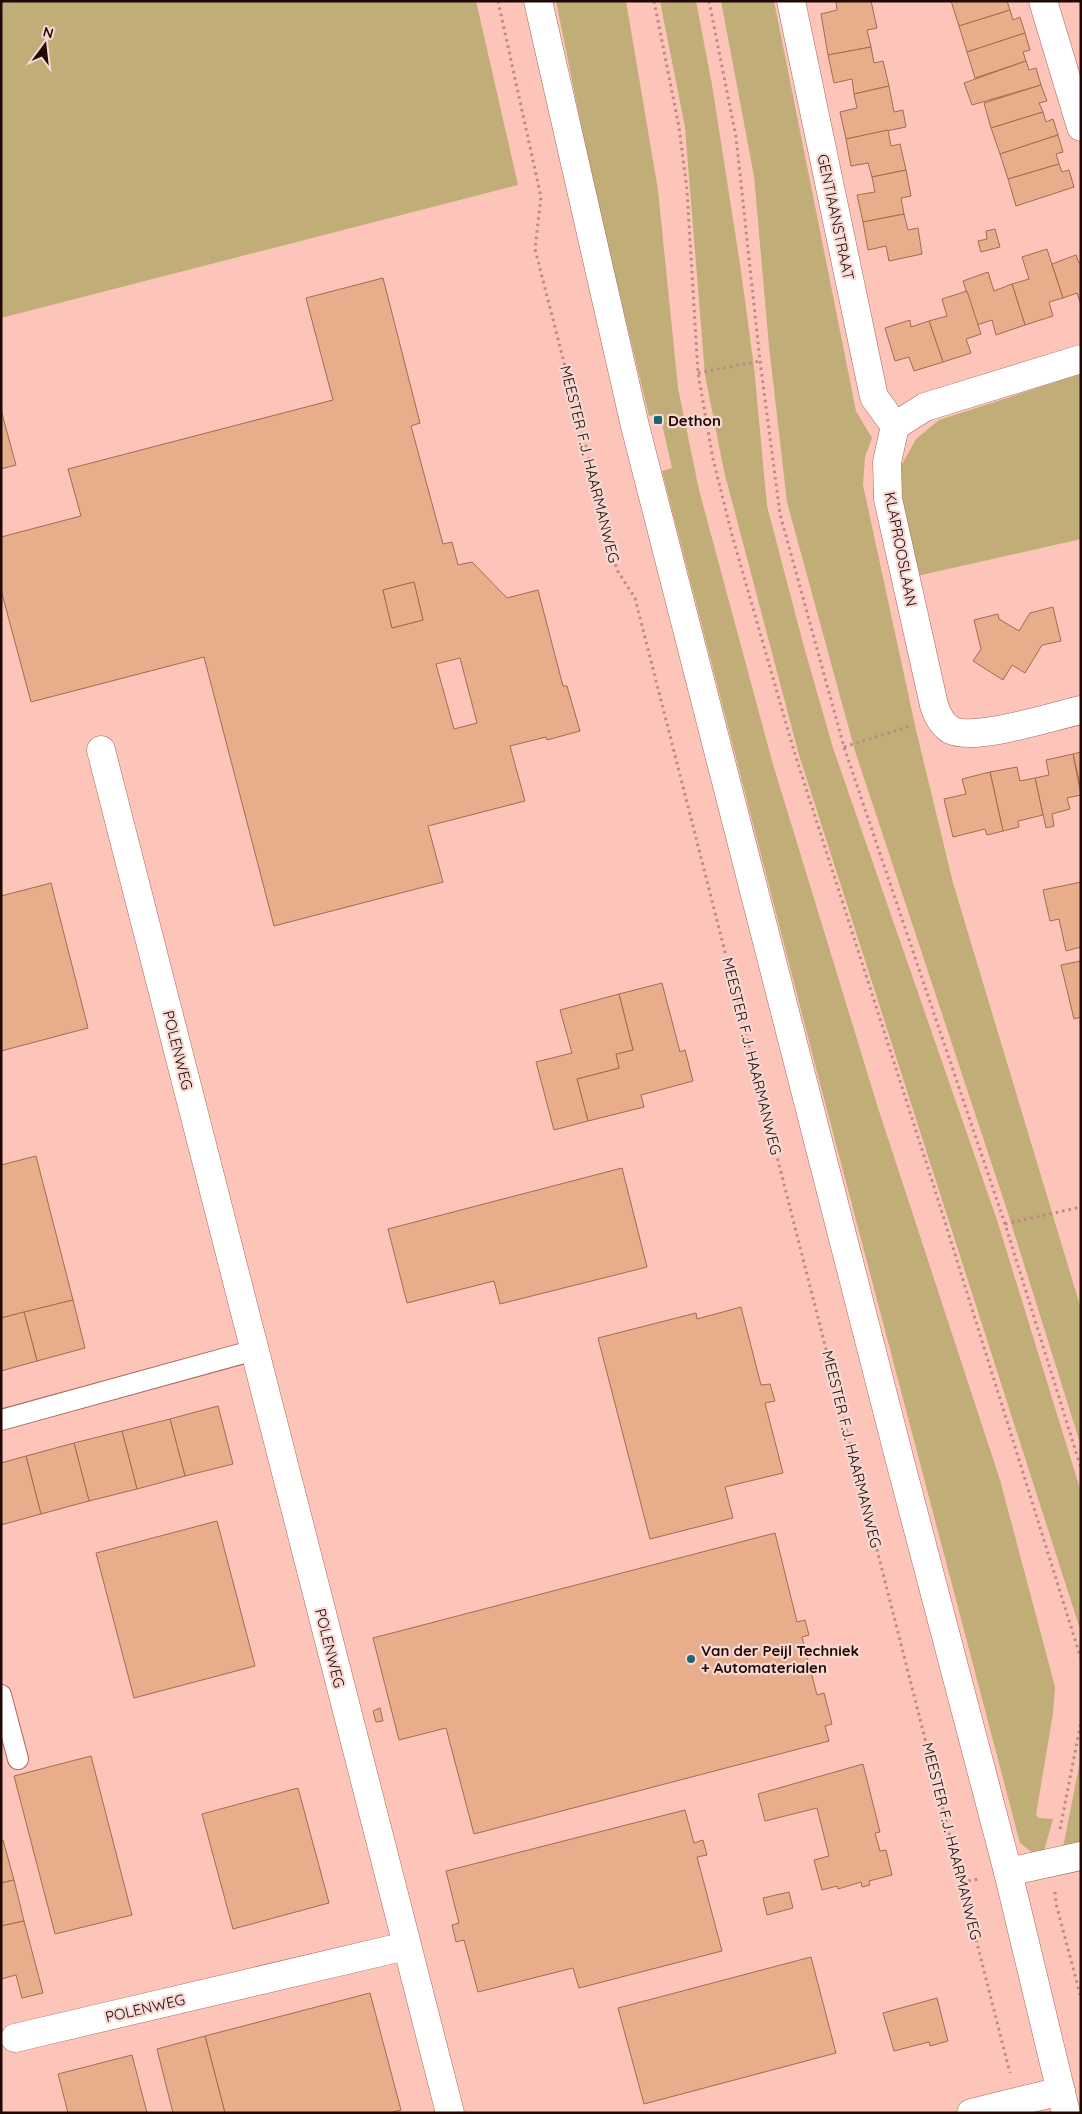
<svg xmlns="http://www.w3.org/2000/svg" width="1082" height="2114" font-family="Quicksand,sans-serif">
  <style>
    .green { fill: #c0ad77 }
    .building { fill: #e8ad8b; stroke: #a36c4d; fill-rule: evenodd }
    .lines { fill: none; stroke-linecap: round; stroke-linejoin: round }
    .lane-casing { stroke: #a7685d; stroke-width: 22 }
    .street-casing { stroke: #a7685d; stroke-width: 29 }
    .secondary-casing { stroke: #a7685d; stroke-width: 29 }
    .path { stroke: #ba8b83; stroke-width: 3; stroke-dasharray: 2.5 4; stroke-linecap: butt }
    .lane { stroke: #fff; stroke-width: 20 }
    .street { stroke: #fff; stroke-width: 28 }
    .secondary { stroke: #fff; stroke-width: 28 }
    .poi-dot { fill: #1c6672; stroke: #f7d9d4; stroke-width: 2 }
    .labels { text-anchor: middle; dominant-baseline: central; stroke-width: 4.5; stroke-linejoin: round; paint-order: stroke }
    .street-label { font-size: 15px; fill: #200805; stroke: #f7d9d4 }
    .poi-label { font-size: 15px; font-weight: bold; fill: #200805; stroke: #f7d9d4; text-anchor: start }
  </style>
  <rect width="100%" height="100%" fill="#fdc4ba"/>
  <!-- green -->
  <g class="green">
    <polygon points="1,1 476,1 518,185 1,318"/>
    <polygon points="556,1 626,1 658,190 678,388 699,490 772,761 878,1108 1000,1480 1055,1687 1053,1713 1036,1815 1039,1818 1053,1819 1044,1851 1032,1852 1020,1843 816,1068 662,471 672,468 660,415 649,416 593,184"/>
    <polygon points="660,1 696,1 712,85 740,264 754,367 767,506 804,647 833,748 997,1220 1081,1492 1081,1632 799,755 724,471 705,375 685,127"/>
    <polygon points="721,1 774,1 856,411 872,438 865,457 863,485 916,730 953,883 1081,1309 1081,1446 1007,1210 855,751 787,502 769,346 754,176"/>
    <polygon points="1081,374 1081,539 917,576 900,507 900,468 916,439 939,420"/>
    <polygon points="1081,1756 1081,1844 1063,1846 1065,1838"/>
  </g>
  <!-- building -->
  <g class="building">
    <polygon points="836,1 871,1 877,28 867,30 871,47 828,55 821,14 837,10"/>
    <polygon points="951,1 1007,1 1010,10 959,26"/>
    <polygon points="1010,10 1013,20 1020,17 1025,33 967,52 959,26"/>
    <polygon points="1025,33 1030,50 1023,52 1026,61 975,78 967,52"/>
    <polygon points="871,47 874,63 883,61 889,86 854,94 852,79 834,83 828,55"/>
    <polygon points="1026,61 1029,70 1036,68 1041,85 972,105 964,83"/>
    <polygon points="1041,85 1047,101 1039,103 1043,112 991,128 984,103"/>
    <polygon points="889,86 894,112 903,110 906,127 846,139 840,112 857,108 854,94"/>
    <polygon points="1043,112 1046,122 1053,119 1058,135 1000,154 991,128"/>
    <polygon points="888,130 891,146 900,144 906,170 872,177 868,163 851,166 846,139"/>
    <polygon points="1058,135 1063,152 1056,154 1059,164 1008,179 1000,154"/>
    <polygon points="1059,164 1062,172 1069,170 1074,187 1016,206 1008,179"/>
    <polygon points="906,170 911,196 901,198 904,214 863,222 857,195 875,192 872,177"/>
    <polygon points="904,214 908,230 918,228 922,254 889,261 886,246 868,250 863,222"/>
    <polygon points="995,229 1000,247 981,252 978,241 987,239 986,231"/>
    <polygon points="1047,249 1063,298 1049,302 1053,316 1025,325 1012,284 1029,279 1022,257"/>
    <polygon points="1076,255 1079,263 1081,262 1081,305 1077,293 1063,298 1052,264"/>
    <polygon points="988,272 994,291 1012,284 1025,325 996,335 992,320 977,325 963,281"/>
    <path d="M383 278 420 423 411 426 443 544 452 542 458 565 472 562 507 598 538 590 563 686H567L580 731 547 740 546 737 510 746 525 801 428 826 443 882 274 926 204 657 31 702 1 590V537L81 516 68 469 333 400 306 298ZM414 582 423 620 392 628 383 590ZM460 658 477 723 454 729 436 664Z"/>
    <polygon points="967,291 981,334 966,339 971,353 943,362 929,321 947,316 942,299"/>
    <polygon points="910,320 911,327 929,321 943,362 914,371 909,357 895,361 885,328"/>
    <polygon points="1,410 16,465 1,469"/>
    <polygon points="414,582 423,620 392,628 383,590"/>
    <polygon points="1053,607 1061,641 1042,645 1025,673 1012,665 1003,680 973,661 981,649 974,620 998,614 999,619 1019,631 1030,613"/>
    <polygon points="1081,752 1081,789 1073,754"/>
    <polygon points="1073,754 1081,795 1067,798 1070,809 1052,814 1054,826 1046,828 1035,778 1049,775 1046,760"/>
    <polygon points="1017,767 1020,781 1035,778 1043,815 1018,821 1019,827 1003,831 990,772"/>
    <polygon points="990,772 1003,831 987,835 985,829 953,837 944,799 966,794 962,779"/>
    <polygon points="1081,882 1081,947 1066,951 1059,919 1050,921 1043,890"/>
    <polygon points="51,883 88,1028 1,1051 1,896"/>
    <polygon points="1081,961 1081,1017 1074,1019 1061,965"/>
    <polygon points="662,983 680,1052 685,1050 693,1081 641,1095 644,1107 588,1121 577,1079 619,1068 616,1054 633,1050 619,994"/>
    <polygon points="619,994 633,1050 616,1054 619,1068 577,1079 588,1121 554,1130 536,1062 572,1053 560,1010"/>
    <polygon points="36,1156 73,1300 1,1318 1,1165"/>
    <polygon points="622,1168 647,1267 500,1304 494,1281 407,1303 388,1229"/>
    <polygon points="73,1300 85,1348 37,1361 24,1312"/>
    <polygon points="741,1307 761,1385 770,1384 775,1401 765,1403 783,1473 725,1487 733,1518 650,1539 598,1338 696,1313 697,1319"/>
    <polygon points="24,1312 37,1361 1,1371 1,1318"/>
    <polygon points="218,1406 233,1464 185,1476 170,1419"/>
    <polygon points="170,1419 185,1476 137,1489 122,1431"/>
    <polygon points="122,1431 137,1489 89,1501 74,1443"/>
    <polygon points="74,1443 89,1501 41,1514 26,1456"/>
    <polygon points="26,1456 41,1514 1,1525 1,1463"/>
    <polygon points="217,1521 255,1666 134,1698 96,1553"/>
    <polygon points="775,1533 797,1622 805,1620 809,1635 802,1637 817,1695 824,1693 832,1724 825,1726 829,1741 474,1834 446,1728 399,1740 373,1638"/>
    <polygon points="380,1708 383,1721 376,1722 373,1711"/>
    <polygon points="91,1756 132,1915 55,1934 14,1776"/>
    <polygon points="863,1764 880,1832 875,1833 880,1851 886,1850 892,1875 869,1881 870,1885 862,1887 861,1882 838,1889 837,1886 822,1890 814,1860 829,1856 817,1808 765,1821 758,1794"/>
    <polygon points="298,1788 329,1903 233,1929 202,1814"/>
    <polygon points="685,1810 694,1843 703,1840 707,1855 697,1857 722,1951 579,1988 573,1968 478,1992 464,1940 456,1942 452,1925 459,1923 446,1871"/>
    <polygon points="3,1840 14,1880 1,1883 1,1841"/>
    <polygon points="14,1880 24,1921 1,1926 1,1883"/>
    <polygon points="789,1892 793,1908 767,1915 763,1898"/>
    <polygon points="24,1921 43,1993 22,1998 16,1975 1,1979 1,1926"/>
    <polygon points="811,1957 836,2053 644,2104 618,2008"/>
    <polygon points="370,1993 401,2110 389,2113 225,2113 205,2036"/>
    <polygon points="937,1998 948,2041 930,2046 929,2042 894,2051 883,2013"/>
    <polygon points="205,2036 225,2113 173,2113 157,2049"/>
    <polygon points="132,2055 147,2113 68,2113 58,2074"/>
  </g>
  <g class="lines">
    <defs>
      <g id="lane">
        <polyline points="1,1420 255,1350"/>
        <polyline points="1,1695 18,1759"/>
      </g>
      <g id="street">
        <polyline points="791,1 874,397 895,426"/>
        <polyline points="1043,1 1081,127"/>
        <path d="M1081 359 925 407 895 426 887 462 888 499 934 705C937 715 941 724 951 730 975 742 1053 716 1081 710"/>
        <polyline points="101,750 450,2113"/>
        <polyline points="1008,1872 1081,1856"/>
        <polyline points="15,2038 406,1946"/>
        <polyline points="971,2113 1061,2091"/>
      </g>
      <polyline id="secondary" points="538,1 635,426 900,1461 1008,1872 1066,2113"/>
    </defs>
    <!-- lane casing -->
    <use href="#lane" class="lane-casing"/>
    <!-- street casing -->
    <use href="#street" class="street-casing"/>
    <!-- secondary casing -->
    <use href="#secondary" class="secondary-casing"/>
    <!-- path -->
    <g class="path">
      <polyline points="498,1 541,197 535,249 617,570 635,598 1010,2073"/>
      <polyline points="654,1 679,127 687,190 698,373 713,459 732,535 794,751 935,1190 1081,1659"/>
      <polyline points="709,1 736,137 760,361 780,514 844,747 1005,1224 1081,1468"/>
      <polyline points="698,373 760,361"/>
      <polyline points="844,747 910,726"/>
      <polyline points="1005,1224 1081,1207"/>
      <polyline points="1060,1829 1081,1722"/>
      <polyline points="962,1882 979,1879"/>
      <polyline points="1055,1892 1056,1904 1081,1998"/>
    </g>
    <!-- lane -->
    <use href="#lane" class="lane"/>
    <!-- street -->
    <use href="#street" class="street"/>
    <!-- secondary -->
    <use href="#secondary" class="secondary"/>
  </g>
  <!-- markers -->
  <g class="poi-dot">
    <rect x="653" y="415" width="10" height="10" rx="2.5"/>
    <circle cx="691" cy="1659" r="5"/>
  </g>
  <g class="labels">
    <!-- street labels -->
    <g class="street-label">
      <text transform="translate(836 217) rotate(78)">GENTIAANSTRAAT</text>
      <text transform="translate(590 464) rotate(76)">MEESTER F.J. HAARMANWEG</text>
      <text transform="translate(901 549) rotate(79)">KLAPROOSLAAN</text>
      <text transform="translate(178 1050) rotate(76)">POLENWEG</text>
      <text transform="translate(752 1056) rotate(76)">MEESTER F.J. HAARMANWEG</text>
      <text transform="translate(852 1449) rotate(76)">MEESTER F.J. HAARMANWEG</text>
      <text transform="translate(330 1648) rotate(76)">POLENWEG</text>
      <text transform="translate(952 1841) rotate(76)">MEESTER F.J. HAARMANWEG</text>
      <text transform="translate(145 2008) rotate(-13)">POLENWEG</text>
    </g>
    <!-- poi labels -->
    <g class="poi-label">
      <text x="668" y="420">Dethon</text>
      <text x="701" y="1650">Van der Peijl Techniek<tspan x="701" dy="17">+ Automaterialen</tspan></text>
    </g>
  </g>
  <!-- border -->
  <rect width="1082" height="2114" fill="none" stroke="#200805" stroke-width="5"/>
  <!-- north arrow -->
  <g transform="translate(45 45) rotate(15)" stroke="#f7d9d4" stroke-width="4" paint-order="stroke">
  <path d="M0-4L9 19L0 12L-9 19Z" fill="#200805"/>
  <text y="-8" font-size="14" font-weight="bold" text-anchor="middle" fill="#200805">N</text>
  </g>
</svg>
